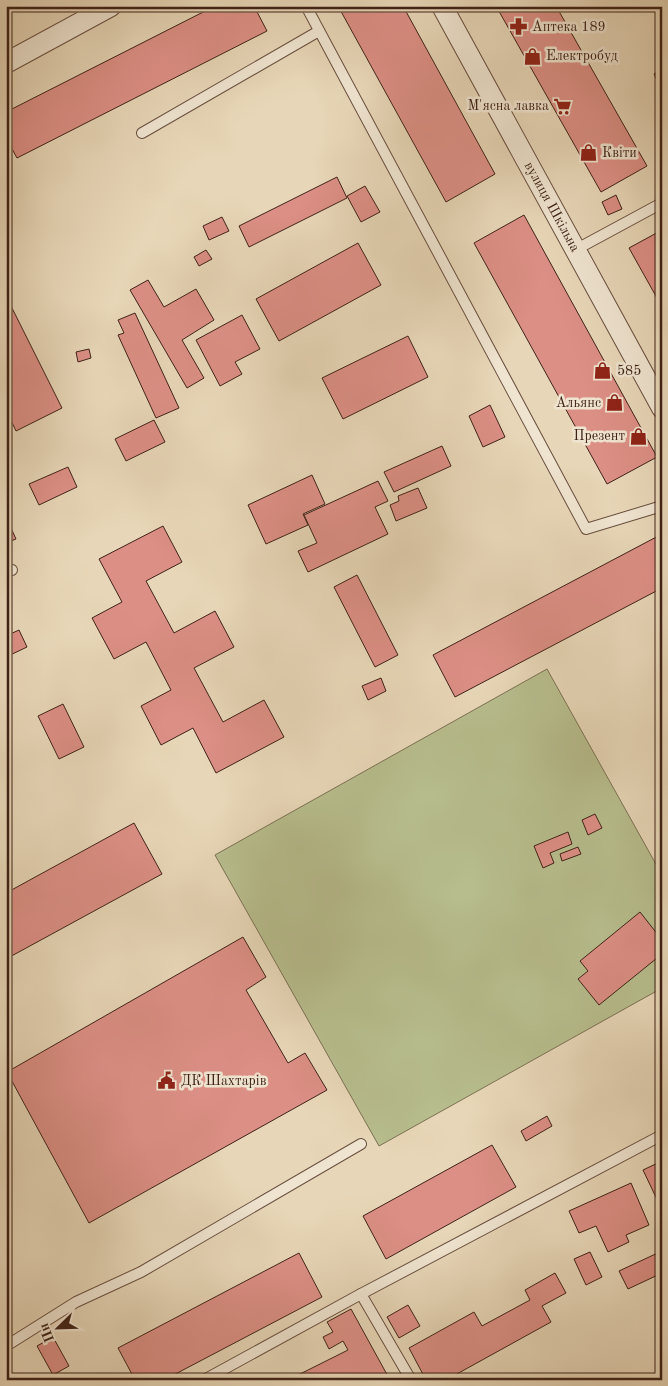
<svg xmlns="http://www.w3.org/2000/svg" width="668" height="1386" font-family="'Old Standard TT',serif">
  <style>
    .green { fill: #b7bd8d; stroke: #7b7052 }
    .building { fill: #dc8f85; stroke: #3f2217 }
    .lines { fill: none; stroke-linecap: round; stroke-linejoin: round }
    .service-casing { stroke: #694f3f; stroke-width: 12 }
    .minor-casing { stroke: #694f3f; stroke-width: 22 }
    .service { stroke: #efe4d0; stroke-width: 10 }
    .minor { stroke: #efe4d0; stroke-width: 20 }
    .labels { text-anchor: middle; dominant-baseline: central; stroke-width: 5; stroke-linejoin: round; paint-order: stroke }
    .poi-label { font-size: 14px; fill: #3f2217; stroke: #efe4d0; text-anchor: start }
    .street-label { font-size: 14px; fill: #3f2217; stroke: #efe4d0 }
  </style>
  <rect width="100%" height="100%" fill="#e7d6b7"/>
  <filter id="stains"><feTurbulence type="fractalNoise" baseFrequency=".004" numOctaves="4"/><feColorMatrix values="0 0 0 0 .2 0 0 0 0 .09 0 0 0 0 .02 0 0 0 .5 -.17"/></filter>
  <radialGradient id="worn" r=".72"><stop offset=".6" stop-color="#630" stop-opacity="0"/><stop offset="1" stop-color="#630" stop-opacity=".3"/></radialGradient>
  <!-- green -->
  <polygon class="green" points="547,669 662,875 662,988 379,1146 215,855"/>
  <!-- building -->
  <g class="building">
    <polygon points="215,6 254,6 267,31 17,158 6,138 6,112"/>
    <polygon points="338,6 403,6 495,174 446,202"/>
    <polygon points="496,6 556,6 647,166 601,192"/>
    <polygon points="662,70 662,91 654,74"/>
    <polygon points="337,177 347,198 249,247 239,226"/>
    <polygon points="365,186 380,212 361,222 347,196"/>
    <polygon points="616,195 622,209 608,215 602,202"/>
    <polygon points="524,215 657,457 607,484 474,243"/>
    <polygon points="222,217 229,231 209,240 203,226"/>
    <polygon points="662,230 662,307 629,248"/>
    <polygon points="358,243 381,285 279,341 256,299"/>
    <polygon points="206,250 212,259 199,266 194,257"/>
    <polygon points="148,280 164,307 196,289 214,320 182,340 204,378 187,388 130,290"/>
    <polygon points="6,296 62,408 16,431 6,410"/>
    <polygon points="135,313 179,408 156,418 118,335 124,333 118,320"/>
    <polygon points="242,315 260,349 235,362 242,374 220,386 196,340"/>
    <polygon points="408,336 428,377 343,419 322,378"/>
    <polygon points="89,349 91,358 78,362 76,352"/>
    <polygon points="490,405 505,437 483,447 469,416"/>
    <polygon points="154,420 165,442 126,461 115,439"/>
    <polygon points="442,446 451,466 394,492 384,472"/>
    <polygon points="68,467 77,487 39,505 29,484"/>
    <polygon points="312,475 325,504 303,514 308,525 266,544 248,505"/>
    <polygon points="378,481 388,501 375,507 388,534 308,572 298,551 317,543 304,515"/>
    <polygon points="418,488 427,508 396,521 390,505 399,501 398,496"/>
    <polygon points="6,517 16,539 6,543"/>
    <polygon points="163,526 182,562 146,581 174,633 215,611 234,647 194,668 223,722 264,700 284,737 216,773 193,728 161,745 141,706 171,690 146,642 114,659 92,618 122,602 99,559"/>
    <polygon points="662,534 662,588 455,697 433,655"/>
    <polygon points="357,575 398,655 375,667 334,587"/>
    <polygon points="19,630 27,647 6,657 6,636"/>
    <polygon points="381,678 386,691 368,700 362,686"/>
    <polygon points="63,704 84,747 59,759 38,716"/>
    <polygon points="595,814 602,828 588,835 582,820"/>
    <polygon points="134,823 162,874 6,959 6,893"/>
    <polygon points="568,832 572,844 550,853 554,863 543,868 534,846"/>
    <polygon points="578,847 581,854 562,861 560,854"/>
    <polygon points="640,912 662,940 662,954 599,1005 578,979 588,971 580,961"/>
    <polygon points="243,937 266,977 246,990 288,1063 305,1053 327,1090 89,1223 7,1072"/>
    <polygon points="547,1116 552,1126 526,1141 521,1131"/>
    <polygon points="492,1145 516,1187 386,1259 363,1216"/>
    <polygon points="662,1161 662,1210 643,1170"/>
    <polygon points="631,1183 649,1225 626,1235 629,1242 608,1252 596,1226 579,1233 569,1211"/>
    <polygon points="662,1251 662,1273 628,1289 619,1271"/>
    <polygon points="590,1252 602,1277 586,1285 574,1259"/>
    <polygon points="299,1253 322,1297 164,1380 135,1380 118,1348"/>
    <polygon points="555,1273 566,1293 542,1306 551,1322 455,1375 458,1380 426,1380 409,1348 474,1312 482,1326 530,1300 525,1290"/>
    <polygon points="408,1305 420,1326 399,1338 387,1317"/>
    <polygon points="351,1309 390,1380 288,1380 348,1350 343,1341 329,1349 323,1337 333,1332 327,1322"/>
    <polygon points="53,1337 69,1366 53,1375 37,1346"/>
  </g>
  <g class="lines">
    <defs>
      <g id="service">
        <polyline points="306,6 586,529 662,506"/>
        <polyline points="142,133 319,31"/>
        <polyline points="575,250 662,203"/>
        <polyline points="6,569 12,570"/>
        <polyline points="361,1294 411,1380"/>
        <polyline points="6,1346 76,1302 141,1272 361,1144"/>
        <polyline points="204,1380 361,1294 662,1135"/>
      </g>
      <g id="minor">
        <path id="s1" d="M442 6 662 408"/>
        <polyline points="6,63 111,6"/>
      </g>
    </defs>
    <!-- service casing -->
    <use href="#service" class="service-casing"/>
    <!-- minor casing -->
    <use href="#minor" class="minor-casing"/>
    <!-- service -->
    <use href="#service" class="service"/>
    <!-- minor -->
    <use href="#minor" class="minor"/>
  </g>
  <!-- icons -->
  <defs>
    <symbol id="pharmacy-bare" viewBox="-9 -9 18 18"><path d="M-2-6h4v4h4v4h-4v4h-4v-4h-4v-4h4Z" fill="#8f2418" stroke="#efe4d0" stroke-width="2.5" paint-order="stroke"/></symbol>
    <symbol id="shop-bare" viewBox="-9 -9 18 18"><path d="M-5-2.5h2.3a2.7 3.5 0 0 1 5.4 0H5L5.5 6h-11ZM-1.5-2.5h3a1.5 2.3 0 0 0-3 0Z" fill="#8f2418" stroke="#efe4d0" stroke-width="2.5" paint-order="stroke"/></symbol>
    <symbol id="supermarket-bare" viewBox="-9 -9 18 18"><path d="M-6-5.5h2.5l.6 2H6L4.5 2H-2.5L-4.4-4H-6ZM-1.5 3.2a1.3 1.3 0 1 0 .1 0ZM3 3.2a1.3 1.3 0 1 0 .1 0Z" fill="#8f2418" stroke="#efe4d0" stroke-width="2.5" paint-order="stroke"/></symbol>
    <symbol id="civic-bare" viewBox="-9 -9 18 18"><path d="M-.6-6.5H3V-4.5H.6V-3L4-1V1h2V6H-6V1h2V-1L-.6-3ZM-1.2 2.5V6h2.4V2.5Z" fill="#8f2418" stroke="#efe4d0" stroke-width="2.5" paint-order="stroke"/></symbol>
  </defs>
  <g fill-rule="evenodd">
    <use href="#pharmacy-bare" x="506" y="14" width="25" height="25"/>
    <use href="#shop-bare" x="520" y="44" width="25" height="25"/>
    <use href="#supermarket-bare" x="550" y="94" width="25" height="25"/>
    <use href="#shop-bare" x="576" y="140" width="25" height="25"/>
    <use href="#shop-bare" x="590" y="358" width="25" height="25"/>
    <use href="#shop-bare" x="602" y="390" width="25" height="25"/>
    <use href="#shop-bare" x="626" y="424" width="25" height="25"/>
    <use href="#civic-bare" x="154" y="1068" width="25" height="25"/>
  </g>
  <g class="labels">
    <!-- poi labels -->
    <g class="poi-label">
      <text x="532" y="27">Аптека 189</text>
      <text x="546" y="56">Електробуд</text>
      <text x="549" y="106" text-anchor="end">М'ясна лавка</text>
      <text x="602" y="153">Квіти</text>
      <text x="617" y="371">585</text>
      <text x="601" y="403" text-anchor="end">Альянс</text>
      <text x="625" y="436" text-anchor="end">Презент</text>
      <text x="181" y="1081">ДК Шахтарів</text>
    </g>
    <!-- street labels -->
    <g class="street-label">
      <text stroke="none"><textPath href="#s1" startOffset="229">вулиця Шкільна</textPath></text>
    </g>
  </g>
  <!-- margin -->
  <rect width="668" height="1386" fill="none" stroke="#e7d6b7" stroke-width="25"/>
  <rect x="8" y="8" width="653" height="1371" fill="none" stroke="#3f2217" stroke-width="2.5"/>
  <rect x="12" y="12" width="643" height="1361" fill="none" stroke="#3f2217"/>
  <!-- north arrow -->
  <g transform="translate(58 1328) rotate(247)" stroke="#efe4d0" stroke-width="4" paint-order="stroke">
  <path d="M0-4L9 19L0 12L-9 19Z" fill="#3f2217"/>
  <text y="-8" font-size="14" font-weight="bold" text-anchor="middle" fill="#3f2217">Пн</text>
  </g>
  <rect width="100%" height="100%" filter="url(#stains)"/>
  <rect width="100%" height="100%" fill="url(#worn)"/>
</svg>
